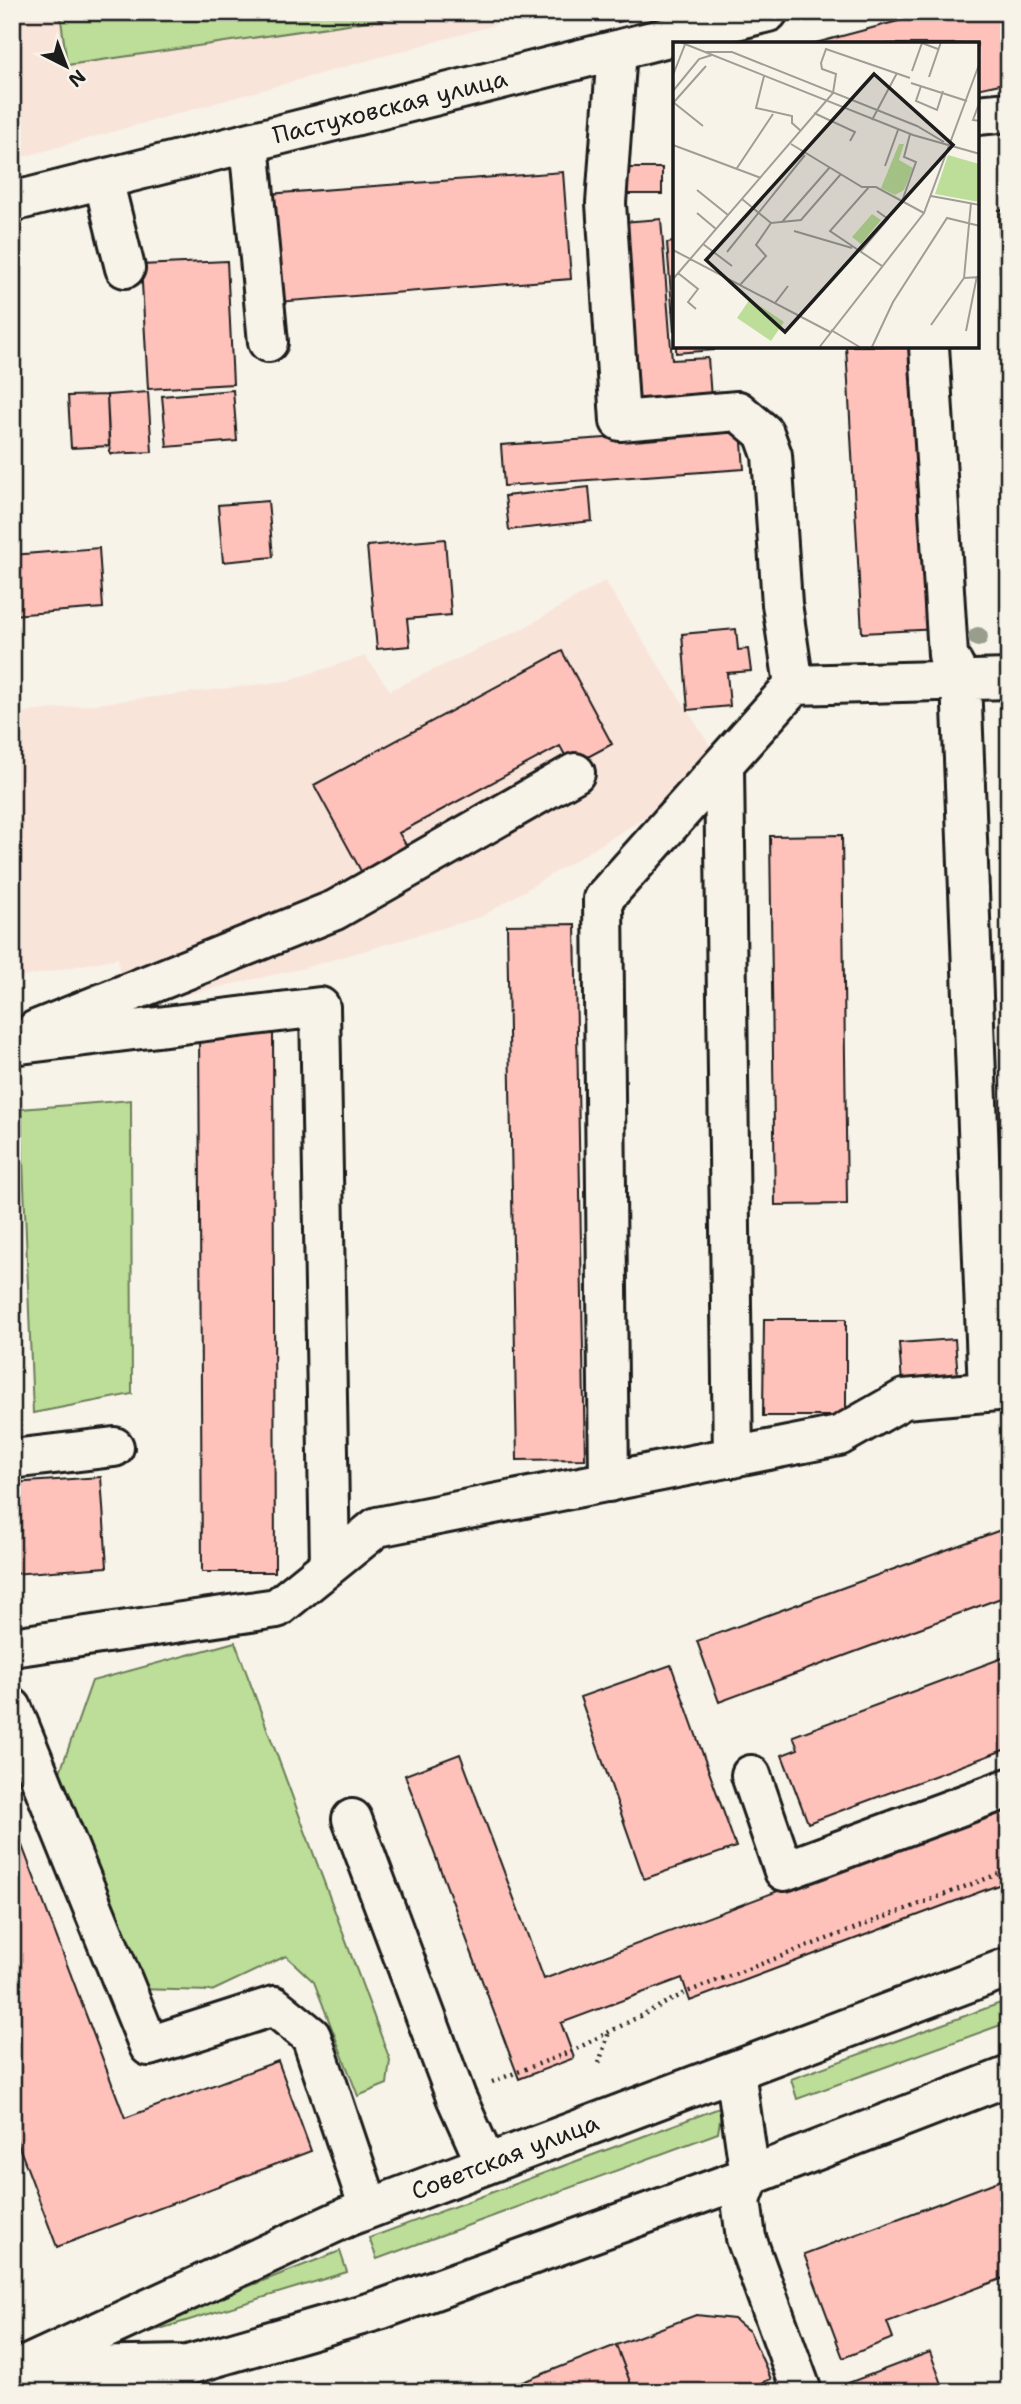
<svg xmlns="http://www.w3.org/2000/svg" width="1021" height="2404" viewBox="0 0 1021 2404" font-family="'Shantell Sans',sans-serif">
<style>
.built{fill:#f9e4da}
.green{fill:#bcde98;stroke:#6c7d5a;stroke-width:2}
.building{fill:#fec2bb;stroke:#1c1c1c;stroke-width:2}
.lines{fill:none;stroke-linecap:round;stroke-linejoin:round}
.minor-casing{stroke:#1c1c1c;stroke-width:44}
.major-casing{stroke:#1c1c1c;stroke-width:44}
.path{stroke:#1c1c1c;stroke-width:4.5;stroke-dasharray:2 5;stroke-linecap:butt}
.minor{stroke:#f7f3e8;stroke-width:38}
.major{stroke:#f7f3e8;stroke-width:38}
.tree{fill:#999d8c}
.labels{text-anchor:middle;stroke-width:6;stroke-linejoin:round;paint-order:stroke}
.street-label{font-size:24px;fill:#1c1c1c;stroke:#f7f3e8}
.inset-road{fill:none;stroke:#9f9d96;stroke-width:2}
.view{fill:#1c1c1c;fill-opacity:0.15;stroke:#1c1c1c;stroke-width:3.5}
.inset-edge{fill:none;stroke:#1c1c1c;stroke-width:3.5}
</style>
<rect width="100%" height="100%" fill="#f7f3e8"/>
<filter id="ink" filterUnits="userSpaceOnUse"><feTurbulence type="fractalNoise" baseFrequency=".0143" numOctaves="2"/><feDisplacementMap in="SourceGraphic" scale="14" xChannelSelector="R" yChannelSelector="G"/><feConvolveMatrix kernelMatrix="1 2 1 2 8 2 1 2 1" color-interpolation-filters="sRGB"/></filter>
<g filter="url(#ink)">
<path class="built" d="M12,12h481l2,13 -483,135z
M605,581l107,168 -64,67 -167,101 -177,51 -181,41 -5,-51 -106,21v-265l274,-33 79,-25 25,34 132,-61z"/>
<path class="green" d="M60,12h370l-363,53z
M131,1100l1,294 -99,19 -12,-304z
M235,1642l155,418 -3,24 -29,12 -44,-114 -28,-26 -74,35 -75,-2 -78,-214 33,-94z
M1009,2000v22l-212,77 -6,-20z
M722,2107l-4,26 -341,126 -8,-21z
M340,2251l7,21 -217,66 -2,-5z"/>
<path class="building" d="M503,12h42l-40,7z
M615,12h40l1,1 -38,9z
M932,12h77v70l-32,7v-45h-165z
M626,168h36v26h-36z
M563,172l8,107 -294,23 -9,-108z
M999,210h10v62h-9z
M661,219l11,141 36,-2 3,40 -75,6 -14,-182z
M674,242v90l-7,-89z
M227,261l6,123 -85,5 -7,-124z
M12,300l9,36 -9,2z
M676,346h38v4l-38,3z
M846,346h77l15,283 -76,4z
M233,390l4,51 -70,6 -5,-51z
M148,392l4,60 -42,2 -3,-59z
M107,395l2,51 -38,2 -3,-52z
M741,429l3,40 -240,17 -3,-41z
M589,487l3,34 -83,9 -4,-34z
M268,501l5,56 -50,5 -5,-57z
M445,539l6,76 -44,4 3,27 -33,3 -10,-103z
M99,548l4,60 -91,7v-60z
M736,629l2,21 10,-1 3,22 -24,2 3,33 -42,4 -6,-76z
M562,651l50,93 -41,22 -11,-20 -161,87 14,24 -46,25 -53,-97z
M1001,696h8v217z
M842,835l5,369 -72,1 -5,-369z
M575,924l10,535 -68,1 -10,-535z
M199,1027h74l2,545h-73z
M764,1319h82v97h-83z
M955,1339l3,39 -56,5 -3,-40z
M101,1477l6,90 -95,7v-91z
M1009,1527v68l-290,107 -22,-61z
M1005,1657l4,8v83l-201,75 -26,-68 16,-6 -5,-13z
M671,1665l65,182 -92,32 -64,-182z
M460,1754l84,225 465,-175v77l-319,120 -8,-23 -121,45 13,35 -55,21 -114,-304z
M12,1819l113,299 153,-57 33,90 -254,96 -45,-119z
M1009,2177v99l-122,46 6,16 -50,20 -39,-104z
M696,2315l38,4 16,13 21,47 -32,13h-105l-18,-47z
M616,2345l18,47h-137z
M930,2352l15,40h-94l-3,-9z"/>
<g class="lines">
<g class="minor-casing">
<path id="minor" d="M617,50l-11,153 14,218 118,-10 26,22 8,22 10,149 12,81
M977,115l32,-3
M249,143l19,199
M103,179l22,89
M12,202l756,-190
M929,346l19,309 13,25 27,712
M724,767l9,691
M36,1030l299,-120 240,-137
M12,1045l308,-38 10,557
M12,1459l102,-12
M609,1482l-6,-583 191,-214 215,-6
M12,1647l265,-39 100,-81 462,-91 65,-37 105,-9
M12,1708l137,338 125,-40 37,30 58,172
M751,1775l33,96 225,-83
M352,1819l104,278 30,67
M735,2071l15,105 -9,24 5,38 56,154
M19,2368l169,-3 194,-56 368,-133 259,-100"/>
</g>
<g class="major-casing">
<path id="major" d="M12,2372l335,-155 662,-250"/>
</g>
<path class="path" d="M599,2063l10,-31
M492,2082l80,-31 115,-59 322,-122"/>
<use href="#minor" class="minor"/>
<use href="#major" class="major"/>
</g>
<circle class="tree" cx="978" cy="637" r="10"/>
</g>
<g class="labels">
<g class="street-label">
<text transform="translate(390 107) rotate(-14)" y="8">Пастуховская улица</text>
<text transform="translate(505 2157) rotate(-21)" y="8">Советская улица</text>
</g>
</g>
<g transform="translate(673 42)">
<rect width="306" height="306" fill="#f7f3e8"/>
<path d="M226,102h5l-5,16 14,8 -9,22 -9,5 -14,-7zM275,113l31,9v38l-44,-8zM199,172l9,6 -20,24 -9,-7zM77,257l34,23 -13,19 -34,-23z" fill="#bcde98"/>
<path class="inset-road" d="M7,0l233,93 67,19M32,10h27l185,74 27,16M239,29l10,-28 16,6M0,33l13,-33M91,34l-8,32 36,8v7l9,8M256,35l12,-35M238,41l56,18M248,44l-5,15 21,9 6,-19M0,49l26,-32 13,-4M307,59l-7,19 7,1M0,60l30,24M1,60l32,-36M141,71l41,19 -5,9M199,78l25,-47M118,102l71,43h14l48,26M0,103l88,33M212,124l13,-36M64,126l36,-54M196,145l-39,44 52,35M24,148l31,25M258,154l49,9M69,157l29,24 30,-3 40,-46M228,162l15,-42 -12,-5 6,-23M24,171l19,16M109,180l48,-55M121,189l58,17M30,202l29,22M0,208l157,82M54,210l78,-97M187,210l28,-33 -11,-8M5,231l20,16 -10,13 8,7M291,236l7,-75M0,237l160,-186 3,-19 -14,-5 -1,-6 5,-14 84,29M67,243l26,-29 -10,-11 15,-22M102,261l13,-17M258,283l33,-47 16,-1M158,288l32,19M293,289l11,-55M145,307l106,-136 56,-151M198,307l22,-47 54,-84 33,8"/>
<path class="view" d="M201,32l79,71 -168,187 -79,-72z"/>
<rect width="306" height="306" class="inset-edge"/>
</g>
<rect width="1021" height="2404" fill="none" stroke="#f7f3e8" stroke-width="42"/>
<rect x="21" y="21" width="979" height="2362" fill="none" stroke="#1c1c1c" stroke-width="2.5" filter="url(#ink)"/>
<g transform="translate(66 66) rotate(138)" stroke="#f7f3e8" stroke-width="5" paint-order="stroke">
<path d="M0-5L12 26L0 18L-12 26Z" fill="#1c1c1c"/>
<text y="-10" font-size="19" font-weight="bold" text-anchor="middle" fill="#1c1c1c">N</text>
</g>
</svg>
